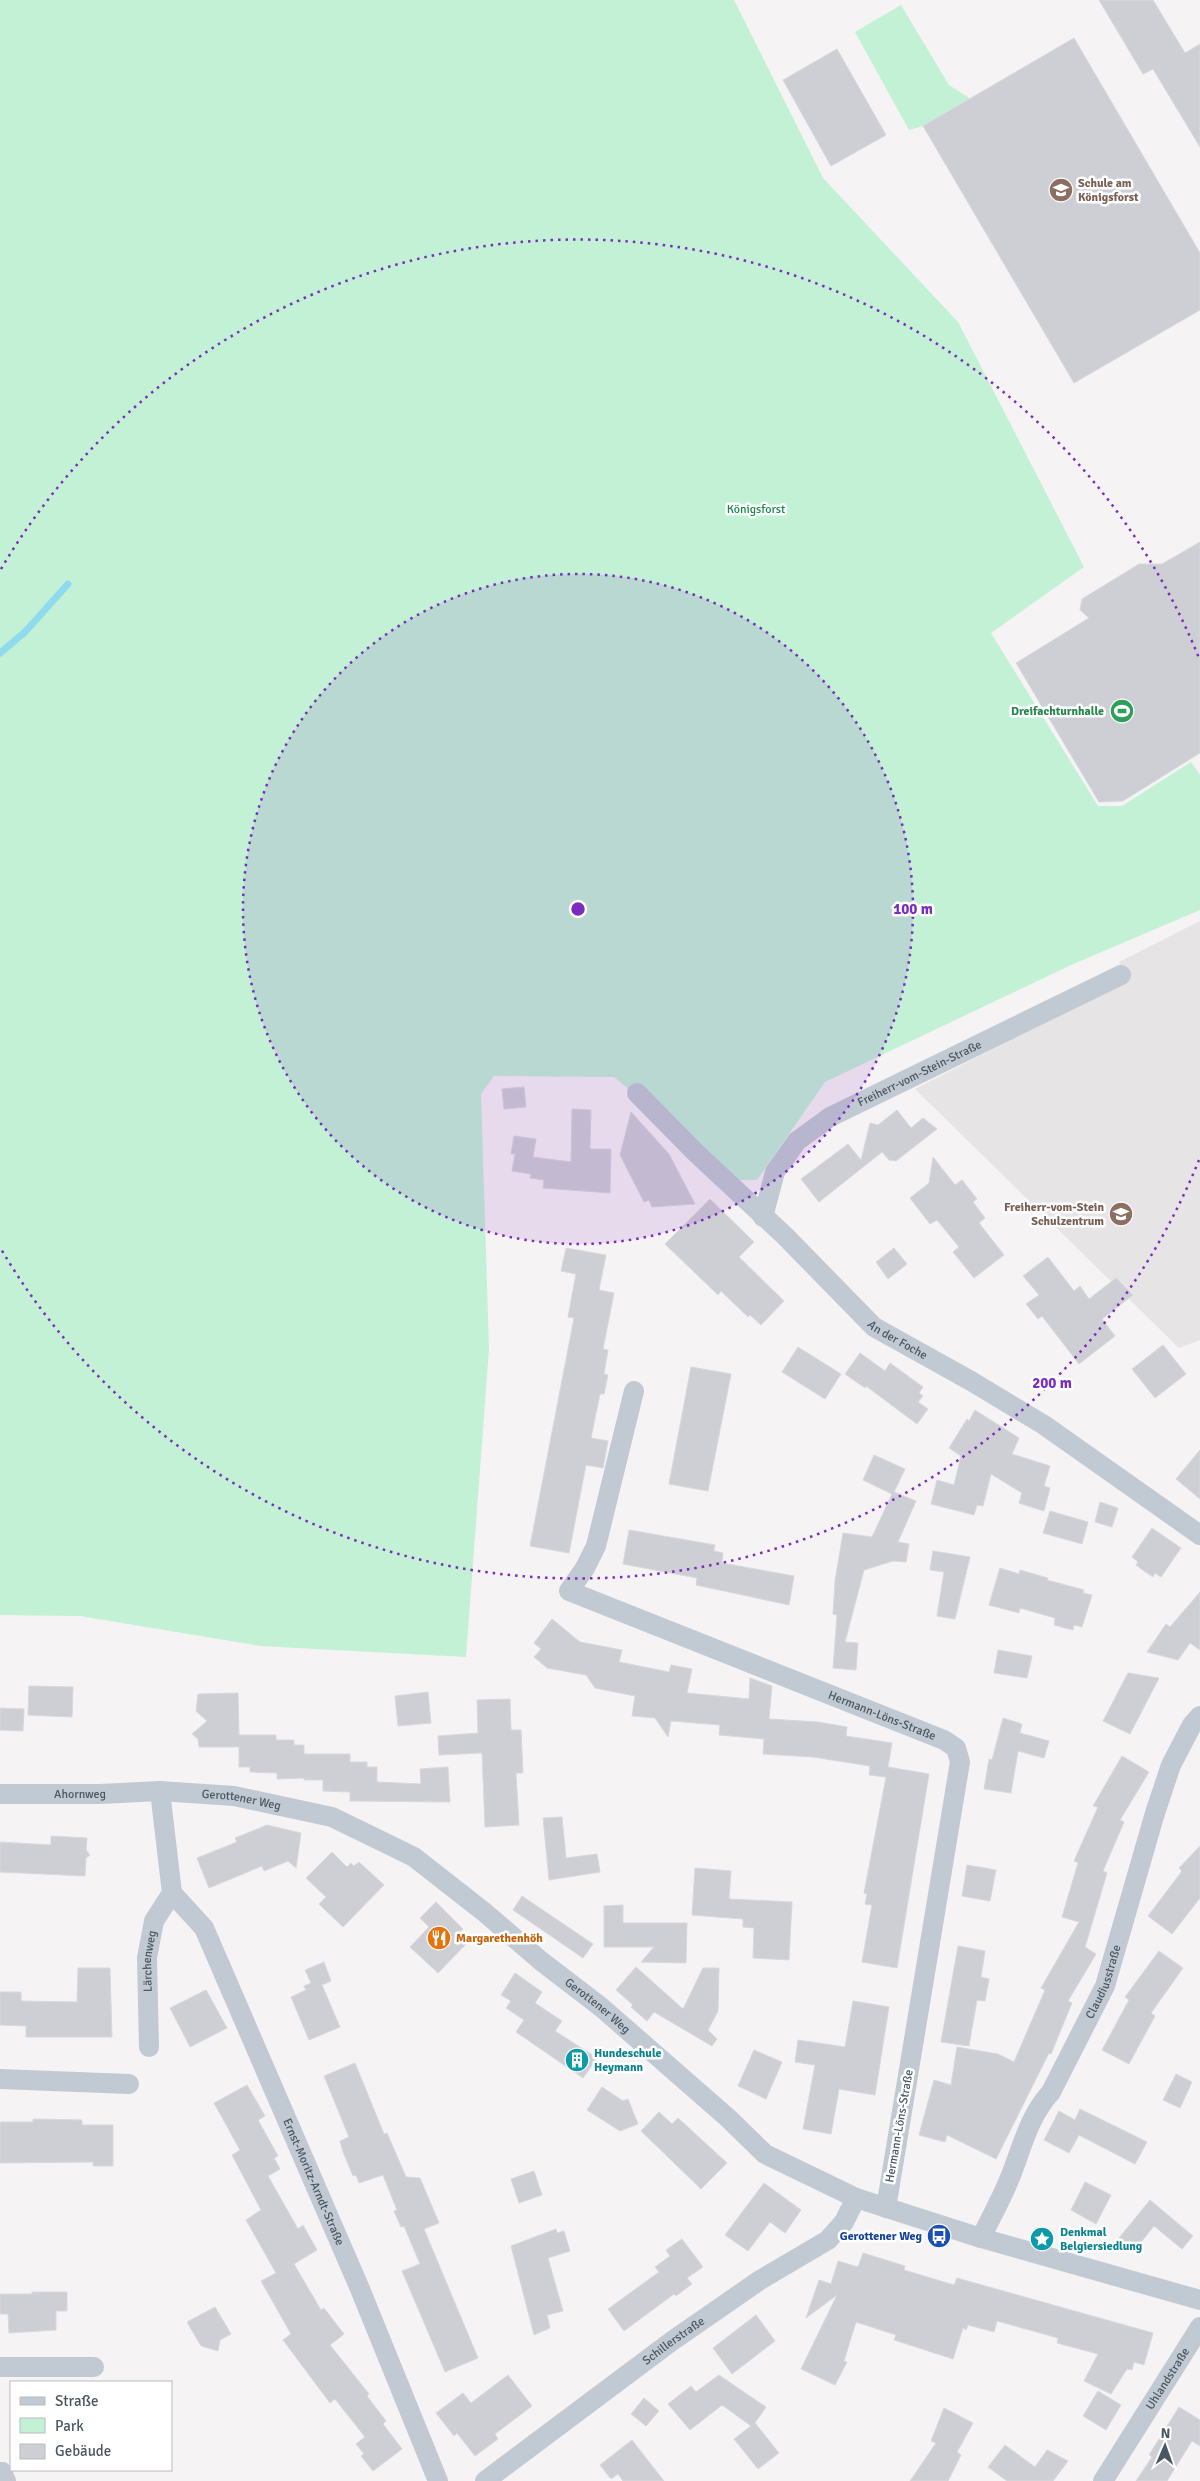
<svg xmlns="http://www.w3.org/2000/svg" width="1200" height="2481" viewBox="0 0 1200 2481" font-family="Signika,sans-serif">
<style>
.education{fill:#e6e4e5}
.green{fill:#c3f1d5}
.lines{fill:none;stroke-linecap:round;stroke-linejoin:round}
.stream{stroke:#90daee;stroke-width:7}
.building{fill:#cdcfd5;stroke:#d7d9de}
.street{stroke:#c1cad2;stroke-width:20}
.ring{fill:none;stroke:#7b2cbf;stroke-width:2.5;stroke-dasharray:2.5 5}
.labels{text-anchor:middle;stroke-width:5;stroke-linejoin:round;paint-order:stroke}
.education-label{font-size:12px;font-weight:bold;fill:#785e54;stroke:#fff;text-anchor:start}
.park-label{font-size:12px;fill:#17864f;stroke:#fff}
.leisure-label{font-size:12px;font-weight:bold;fill:#27864d;stroke:#fff;text-anchor:end}
.street-label{font-size:12px;fill:#4a5661;stroke:#fff}
.food-label{font-size:12px;font-weight:bold;fill:#c56008;stroke:#fff;text-anchor:start}
.culture-label{font-size:12px;font-weight:bold;fill:#0d838f;stroke:#fff;text-anchor:start}
.transit-label{font-size:12px;font-weight:bold;fill:#164399;stroke:#fff;text-anchor:end}
.centre{fill:#7b2cbf;stroke:#fff;stroke-width:2.5}
.ring-label{font-size:15px;text-anchor:middle;font-weight:bold;fill:#7b2cbf;stroke:#fff;stroke-width:5;stroke-linejoin:round;paint-order:stroke}
</style>
<rect width="100%" height="100%" fill="#f5f3f3"/>
<path class="education" d="M1200,921v419l-21,8 -264,-259 211,-108 -7,-19z"/>
<path class="green" d="M0,0h734l89,178 135,144 126,245 -93,66 107,173h24l69,-44 9,13v135l-129,55 -246,117 -68,98h-19l-124,-103 -120,-1 -13,18 8,255 -23,308 -206,-11 -180,-30 -80,-1z
M901,5l48,80 22,14 -48,27 -14,4 -54,-98z"/>
<g class="lines">
<path class="stream" d="M0,653l25,-21 43,-48"/>
</g>
<path class="building" d="M1099,0h54l32,53 15,-9v103l-47,-78 -10,5z
M1074,38l126,215v57l-126,73 -151,-257z
M837,49l49,86 -55,31 -48,-86z
M1200,542v211l-77,48 -24,1 -83,-139 73,-45 -9,-8 2,-11 57,-35h23z
M524,1087l2,20 -22,2 -2,-20z
M572,1109l19,1 -1,39h21l-1,44 -67,-5 1,-8 -14,-2 1,-4 -19,-3 3,-17h-4l3,-18 22,3 -3,18 38,5z
M897,1110l14,18 12,-10 14,11 -41,32 -7,-1 -7,-8 -63,50 -18,-23 47,-35 13,16 9,-37 8,2z
M631,1112l38,42 26,50 -43,3 -3,-7 -5,2 -24,-47z
M933,1157l22,28 7,-5 15,19 -4,3 12,16 -6,5 25,32 -30,23 -21,-26 6,-5 -22,-27 -7,4 -20,-26 19,-15z
M710,1199l44,43 -15,15 45,44 -23,24 -11,-10 -2,2 -27,-26 -3,4 -53,-51z
M566,1248l40,7 -7,35 15,3 -11,56 5,1 -4,24 4,1 -4,19h-4l-9,44 17,3 -5,27 -17,-3 -17,88 -39,-7 44,-228 -6,-1 8,-43 -15,-3z
M894,1248l13,16 -19,15 -12,-17z
M1048,1257l26,34 6,-5 9,13 27,-21 17,17 -31,24 13,17 -36,28 -37,-48 -4,3 -12,-15 13,-9 -16,-19z
M1163,1345l23,29 -31,24 -23,-29z
M798,1347l43,27 -16,25 -43,-27z
M860,1353l25,18 5,-8 33,24 -4,6 4,3 -5,6 10,7 -11,15 -51,-38 -1,2 -20,-14z
M691,1367l40,7 -23,117 -39,-7z
M975,1410l44,28 -7,16 38,12 -6,20 6,2 -6,23 -25,-8 3,-10 -31,-19 -8,32 -6,-1 -3,10 -43,-11 6,-24 17,5 7,-29 -12,-8 18,-29 2,2z
M1200,1450v49l-24,-20z
M874,1455l31,14 -11,23 22,9 -18,41 11,2 -3,18 -13,-1 -29,9 -19,72 13,1 -2,27 -23,-2 4,-53 -4,-1 2,-33 8,-48 29,4 20,-43 -29,-14z
M1100,1502l18,6 -6,19 -17,-5z
M1050,1511l38,11 -6,22 -39,-11z
M1152,1528l29,20 -20,29 -6,-4 -2,4 -9,-6 -8,-6 2,-3 -6,-5z
M629,1530l86,15 -1,6 9,2 -1,10 72,13 -5,29 -93,-20 1,-7 -74,-14z
M933,1551l37,6 -15,62 -18,-3 7,-44 -14,-2z
M1000,1568l19,6 1,-4 28,8 -1,2 37,10 -1,3 9,2 -10,32 -8,-2 -1,5 -19,-5 1,-7 -35,-10 -1,5 -30,-8z
M1200,1592v58l-10,-7 -12,17 -31,-8 19,-28 4,3z
M552,1619l28,23 42,8 -3,12 50,10 2,-7 21,4 -5,24 62,6 1,-21 22,8 -3,33 49,3 29,5 -1,9 46,7 -4,24 41,7 -32,194 -35,-6 10,-57 -7,-1 2,-10 -3,-1 22,-116 -17,-2 1,-9 -57,-9 -50,-3 1,-15 -45,-4 1,-10 -49,-4 -3,16 -13,-19 -23,-2 3,-20 -40,-8 -9,-13 -39,-7 -13,-11 7,-8 -7,-6z
M998,1650l34,6 -5,22 -33,-5z
M1128,1673l31,5 -29,56 -27,-13z
M29,1686l44,1 -1,30 -44,-2z
M428,1692l3,31 -33,3 -3,-30z
M238,1693l1,42h37v5h18v5h10v9h46v8h17v5h10v15l44,2 -1,-15 28,-2 2,35 -100,-1v-9l-27,-1v-11h-19v-2l-27,1v-6l-27,-1v-5h-11v-20h-40l-1,-8 -6,-5 15,-13 -11,-10 2,-17z
M510,1699l1,31h10l2,43h-7l3,52 -34,2 -3,-74 -43,2 -1,-19 40,-3 -1,-33z
M0,1708l24,1 -1,22 -23,-1z
M1003,1718l19,6 -2,9 29,8 -5,17 -26,-7 -7,42 -27,-4 5,-30 3,1z
M1122,1756l27,16 -29,48 4,2 -21,49 4,2 -22,74 11,7 -28,47 4,2 -21,51 -2,-1 -53,106 -49,-24 -2,7 -26,-7 15,-55 17,5 6,-38 41,7 16,8 31,-72 -4,-2 38,-66 -17,-5 16,-54 -4,-2 24,-54 -5,-1z
M562,1817l4,41 31,-4 3,18 -51,8 -6,-62z
M267,1825l34,8 -5,35 -8,-7 -24,10 -2,-5 -53,22 -12,-30 40,-16 -2,-4z
M51,1836l36,2 -1,12 4,5 -4,3 -1,18 -85,-4v-30l51,3z
M1200,1846v52l-28,36 -24,-18 34,-45 -3,-3z
M332,1852l15,15 4,-4 3,3 5,-4 25,23 -41,42 -24,-23 7,-7 -20,-19z
M967,1865l29,5 -6,31 -28,-5z
M695,1868l36,3 -2,28 63,3 -3,58 -36,-2 1,-30 -11,-1v-8l-51,-4z
M522,1896l71,48 -10,14 -70,-48z
M436,1902l27,27 -3,3 10,8 -32,33 -28,-26 19,-20 -9,-9z
M623,1905v18h64l-1,40 -45,-1 13,-15h-50v-41z
M958,1946l27,5 -4,26 8,2 -4,22 -8,-1 -8,46 -28,-4z
M1159,1951l24,17 -32,45 4,3 -26,48 -27,-14 27,-50 -4,-3z
M324,1962l7,19 -9,4 18,42 -31,13 -18,-43 15,-7 -2,-4 7,-3 -6,-13z
M636,1967l47,42 20,-41h16l-1,43 -10,19 9,9 -5,7 -58,-34 -7,9 -16,-14 2,-2 -17,-15z
M78,1968h32l2,69h-86v-11l-26,-1v-33h21v9l56,1z
M515,1973l27,19 -7,11 27,18 -7,10 42,27 -14,20 -67,-46 8,-12 -18,-12 5,-7 -10,-6z
M206,1990l21,38 -37,19 -20,-39z
M853,2001l36,6 -14,88 -36,-6 -8,45 -28,-5 12,-64 -20,-3 3,-22 47,7z
M754,2050l28,12 -16,37 -28,-13z
M355,2063l29,71 3,-1 19,44 14,1 19,45 -15,6 54,129 -33,14 -43,-101 18,-7 -16,-38 -3,1 -7,-16 3,-1 -14,-35 -24,8 -3,-8 -3,1 -10,-24 -3,-11 9,-4 -25,-61z
M1176,2074l16,8 -12,26 -17,-8z
M247,2085l18,31 -7,4 20,36 -4,2 6,11 -12,7 30,53 5,-4 14,25 -23,14 27,46 3,-2 20,26 -14,11 39,49 -2,2 19,25 -3,3 19,25 -29,22 -12,-15 3,-2 -8,-10 9,-7 -30,-38 -5,4 -47,-63 8,-6 -30,-53 15,-8 -30,-53 15,-10 -29,-55 8,-5 -26,-47z
M602,2087l21,14 5,-2 10,25 -18,7 -33,-21z
M1080,2109l67,33 -12,22 -56,-29 -10,18 -25,-13 15,-29 16,9z
M659,2112l13,12 6,-6 49,45 -26,26 -60,-58z
M33,2119l49,1v5h31v41h-20v-4l-93,1v-41h33z
M534,2171l8,24 -23,8 -8,-24z
M1085,2182l26,13 -15,29 -25,-14z
M764,2183l37,27 -16,23 -15,-11 -22,29 -23,-16z
M1150,2200l43,36 -11,13 -28,-23 -20,25 -15,-13z
M556,2229l1,4 7,-2 6,20 -22,7 15,53 -16,4 3,13 -16,7 -23,-89z
M682,2239l21,28 -16,11 5,6 -16,12 -2,-2 -50,37 -16,-22 51,-37 -4,-5 15,-11 -4,-6z
M863,2253l42,13 -1,4 50,15 3,-7 196,55 -9,32 -10,-3 -2,8 -5,-1 -16,25 -27,-13 14,-27 -41,-11 1,-5 -61,-17 -3,11 -26,-7 -2,5 -3,-2 -10,31 -59,-19 2,-5 -40,-13 -12,39 3,1 -12,23 -34,-16 36,-74 -31,23 13,-38 12,4 7,-23 20,6z
M32,2292h35v19h-11v19l-47,3 -1,-19h-8v-20h32z
M215,2307l16,27 -11,6 -2,11 -17,-5 -14,-24z
M756,2315l19,26 -43,33 -19,-26z
M508,2375l24,31 -37,28 3,5 -23,17 -18,-23 -3,3 -18,-23 27,-20 8,10z
M719,2375l47,32 -11,16 24,30 -21,16 -24,-30 17,-13 -29,-21 -32,25 -22,-26 23,-18 5,6z
M1098,2391l23,14 -15,25 -23,-14z
M644,2398l15,13 -13,15 -15,-12z
M1179,2407l21,13v26l-8,-5 -25,40h-31l16,-24 -3,-2z
M944,2408l29,15 -16,29 4,3 -13,26h-38l26,-38 -5,-2z
M632,2440l32,41h-41l-5,-7 -7,5 -11,-14z
M1005,2445l30,22 12,-17 21,11 -15,20h-46l-19,-14z"/>
<g class="lines">
<g class="street">
<path id="s1" d="M637,1093l58,59 90,84 89,91 97,54 73,44 156,110"/>
<path id="s2" d="M763,1217l12,-45 22,-31 33,-24 291,-142"/>
<path id="s3" d="M634,1391l-38,155 -11,22 -16,23 375,149 12,8 4,14 -74,446"/>
<path id="s4" d="M0,1794h100l60,-3 74,5 98,21 82,40 69,54 58,50 60,46 127,111 37,36 91,44 125,40 219,62"/>
<path id="s5" d="M172,1893l32,35 156,361 78,192"/>
<path id="s6" d="M149,2047l-2,-89 7,-37 18,-28 -12,-102"/>
<path d="M0,2079l129,5"/>
<path id="s7" d="M981,2238c11,-23 25,-47 33,-71 10,-27 17,-53 37,-75l54,-106 50,-173 16,-48 21,-40 8,-9"/>
<path d="M0,2367h94"/>
<path d="M0,2472h2l4,9"/>
<path id="s8" d="M485,2481l187,-140 88,-61 68,-40 16,-18 12,-24"/>
<path id="s9" d="M1103,2481l97,-154"/>
</g>
</g>
<circle cx="578" cy="909" r="335" fill="#7b2cbf" fill-opacity=".12"/>
<g class="ring">
<circle cx="578" cy="909" r="335"/>
<path d="M1199 1160A670 670 0 0 1 1 1249M1 569A670 670 0 0 1 1199 658"/>
</g>
<defs>
<g id="school-disc" transform="scale(1.25)"><circle r="9.5" fill="#8d6e63" stroke="#fff"/><path d="M0-5L7-2L0 1L-7-2ZM-4 1L0 2.5L4 1V4Q0 6-4 4Z" fill="#fff"/></g>
<g id="stadium-disc" transform="scale(1.25)"><circle r="9.5" fill="#2e9e5b" stroke="#fff"/><path d="M0-5a6.5 5 0 1 0 0 10a6.5 5 0 1 0 0-10ZM-3.5-1.8h7v3.6h-7Z" fill="#fff"/></g>
<g id="restaurant-disc" transform="scale(1.25)"><circle r="9.5" fill="#e8710a" stroke="#fff"/><path d="M-5-6h1v4h1v-4h1v4h1v-4h1v5L-1.5 .5V6h-2V.5L-5-1ZM5-6V6H3V1.5H1.5Q1.5-4 5-6Z" fill="#fff"/></g>
<g id="building-disc" transform="scale(1.25)"><circle r="9.5" fill="#0f9aa8" stroke="#fff"/><path d="M-4-6H4V6H1V3H-1V6H-4ZM-2.5-4.3h1.7v1.8h-1.7ZM.8-4.3h1.7v1.8H.8ZM-2.5-1h1.7V.8h-1.7ZM.8-1h1.7V.8H.8Z" fill="#fff"/></g>
<g id="bus-disc" transform="scale(1.25)"><circle r="9.5" fill="#1a4fb4" stroke="#fff"/><path d="M-5-6H5V4H4V6H2V4H-2V6H-4V4H-5ZM-3.5-4V0h7V-4ZM-3.5 1.2v1.5H-2V1.2ZM2 1.2v1.5H3.5V1.2Z" fill="#fff"/></g>
<g id="sight-disc" transform="scale(1.25)"><circle r="9.5" fill="#0f9aa8" stroke="#fff"/><path d="M0-6L1.8-2.2L6-1.7L2.9 1.2L3.7 5.4L0 3.3L-3.7 5.4L-2.9 1.2L-6-1.7L-1.8-2.2Z" fill="#fff"/></g>
</defs>
<g fill-rule="evenodd">
<use href="#school-disc" x="1061" y="190"/>
<use href="#stadium-disc" x="1122" y="711"/>
<use href="#school-disc" x="1121" y="1214"/>
<use href="#restaurant-disc" x="439" y="1938"/>
<use href="#building-disc" x="577" y="2060"/>
<use href="#bus-disc" x="939" y="2236"/>
<use href="#sight-disc" x="1042" y="2239"/>
</g>
<g class="labels">
<g class="education-label">
<text x="1078" y="187">Schule am<tspan x="1078" dy="14">Königsforst</tspan></text>
<text x="1104" y="1211" text-anchor="end">Freiherr-vom-Stein<tspan x="1104" dy="14">Schulzentrum</tspan></text>
</g>
<g class="park-label">
<text x="756" y="513">Königsforst</text>
</g>
<g class="leisure-label">
<text x="1104" y="715">Dreifachturnhalle</text>
</g>
<g class="street-label">
<text dy="4" stroke="none"><textPath href="#s2" startOffset="225">Freiherr-vom-Stein-Straße</textPath></text>
<text dy="4" stroke="none"><textPath href="#s1" startOffset="360">An der Foche</textPath></text>
<text dy="4" stroke="none"><textPath href="#s3" startOffset="549">Hermann-Löns-Straße</textPath></text>
<text dy="4" stroke="none"><textPath href="#s4" startOffset="80">Ahornweg</textPath></text>
<text dy="4" stroke="none"><textPath href="#s4" startOffset="242">Gerottener Weg</textPath></text>
<text dy="4" stroke="none"><textPath href="#s6" startOffset="86">Lärchenweg</textPath></text>
<text dy="4" stroke="none"><textPath href="#s7" startOffset="285">Claudiusstraße</textPath></text>
<text dy="4" stroke="none"><textPath href="#s4" startOffset="662">Gerottener Weg</textPath></text>
<text transform="translate(899 2126) rotate(-80)" y="4">Hermann-Löns-Straße</text>
<text dy="4" stroke="none"><textPath href="#s5" startOffset="324">Ernst-Moritz-Arndt-Straße</textPath></text>
<text dy="4" stroke="none"><textPath href="#s8" startOffset="235">Schillerstraße</textPath></text>
<text dy="4" stroke="none"><textPath href="#s9" startOffset="121">Uhlandstraße</textPath></text>
</g>
<g class="food-label">
<text x="456" y="1942">Margarethenhöh</text>
</g>
<g class="culture-label">
<text x="594" y="2057">Hundeschule<tspan x="594" dy="14">Heymann</tspan></text>
<text x="1060" y="2236">Denkmal<tspan x="1060" dy="14">Belgiersiedlung</tspan></text>
</g>
<g class="transit-label">
<text x="922" y="2240">Gerottener Weg</text>
</g>
</g>
<circle cx="578" cy="909" r="8" class="centre"/>
<g class="ring-label">
<text x="913" y="914">100 m</text>
<text x="1052" y="1388">200 m</text>
</g>
<rect x="10" y="2381" width="162" height="90" fill="#ffffff" stroke="#b7bbc0"/>
<rect x="20" y="2397" width="25" height="8" fill="#c1cad2" stroke="#b7bbc0"/>
<text x="55" y="2406" font-size="15" fill="#4a5661">Straße</text>
<rect x="20" y="2418" width="25" height="15" fill="#c3f1d5" stroke="#b7bbc0"/>
<text x="55" y="2431" font-size="15" fill="#4a5661">Park</text>
<rect x="20" y="2444" width="25" height="15" fill="#cdcfd5" stroke="#b7bbc0"/>
<text x="55" y="2456" font-size="15" fill="#4a5661">Gebäude</text>
<g transform="translate(1165 2446) rotate(2)" stroke="#ffffff" stroke-width="4" paint-order="stroke">
<path d="M0-4L9 19L0 12L-9 19Z" fill="#4a5661"/>
<text y="-8" font-size="14" font-weight="bold" text-anchor="middle" fill="#4a5661">N</text>
</g>
</svg>
